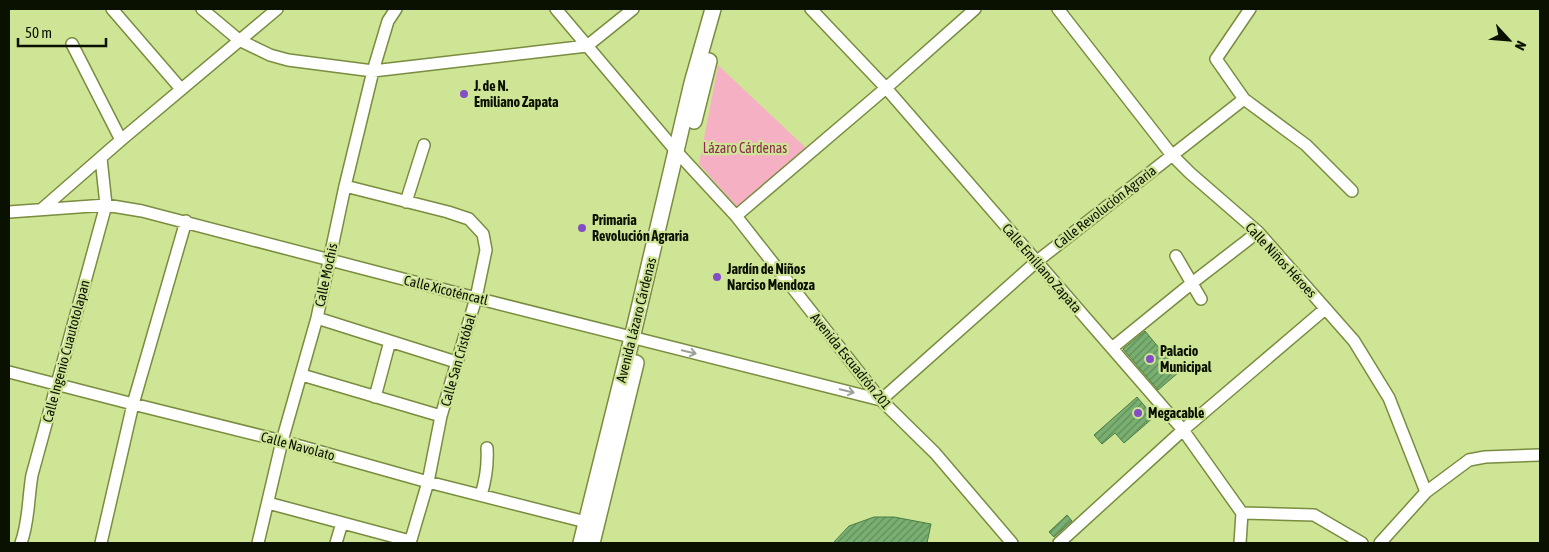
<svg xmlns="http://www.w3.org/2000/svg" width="1549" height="552" viewBox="0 0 1549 552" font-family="'Asap Condensed',sans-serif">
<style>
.park{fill:#f5b0c3}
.building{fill:url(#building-hatch);stroke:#4b7f44}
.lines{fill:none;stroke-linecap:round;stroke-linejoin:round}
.minor-casing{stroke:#798c3f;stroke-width:14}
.major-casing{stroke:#798c3f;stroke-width:18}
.minor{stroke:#fff;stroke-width:11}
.major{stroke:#fff;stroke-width:15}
.oneway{stroke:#9da099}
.poi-dot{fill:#834dc4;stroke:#cfe596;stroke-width:2}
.labels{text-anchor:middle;stroke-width:4.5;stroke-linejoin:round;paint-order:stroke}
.poi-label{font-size:14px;font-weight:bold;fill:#0b1100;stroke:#cfe596;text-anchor:start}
.park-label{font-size:14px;fill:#8d2b50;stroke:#cfe596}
.street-label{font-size:14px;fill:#0b1100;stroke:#cfe596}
</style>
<defs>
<pattern id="building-hatch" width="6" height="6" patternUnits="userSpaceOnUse" patternTransform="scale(1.25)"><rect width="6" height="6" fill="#79af71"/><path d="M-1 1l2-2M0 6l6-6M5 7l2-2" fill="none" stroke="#618d5a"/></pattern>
</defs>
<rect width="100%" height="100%" fill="#cfe596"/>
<path class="park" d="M718,65l89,84 -70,58 -38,-43z"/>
<path class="building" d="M1145,331l34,41 -21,18 -35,-41z
M1137,397l17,20 -30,26 -9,-10 -13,11 -8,-9z
M1067,515l5,6 -18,16 -5,-5z
M874,517h20l37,7 -4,19h-94l16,-17z"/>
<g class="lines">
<g class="minor-casing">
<path id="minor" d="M112,9l69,80
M202,9l37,31 31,15 18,5 85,11 214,-25 46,-37
M556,9l120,142 60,65 145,184 54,53 77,90
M811,9l75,79 297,342 59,83 -2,30
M1058,9l113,145 19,19 68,59 96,109 35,57 37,94
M1250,9l-34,50 28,40 62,46 46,46
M72,44l49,96
M345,186l103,26 21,7 14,15 3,16 -10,48 -35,118 -13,66 -18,61
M406,202l18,-57
M42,209l79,-69 156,-131
M9,212l97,-7 36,6 334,87 405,102 155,-138 208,-163
M736,216l150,-128 89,-79
M1176,256l25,43
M317,318l139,44
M1112,348l80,-65 66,-51
M9,372l124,32 149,37 146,41 158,40
M302,375l139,41
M375,397l15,-56
M481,495c5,-16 7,-30 6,-47
M268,503l142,38
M1242,513l72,2 48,28
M21,543c8,-21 7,-45 11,-68l74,-270 -5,-47
M101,543l32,-139 53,-183
M258,543l24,-102 35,-123 28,-132 28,-115 15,-50 8,-12
M336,543l6,-20
M1059,543l124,-113 142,-121
M1380,543l46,-51 43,-32 16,-3 55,-2"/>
</g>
<g class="major-casing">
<path id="major" d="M694,121l15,-60
M581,543l51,-205 60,-255 21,-74
M592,543l44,-180"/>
</g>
<use href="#minor" class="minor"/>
<use href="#major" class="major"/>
</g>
<defs><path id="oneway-shaft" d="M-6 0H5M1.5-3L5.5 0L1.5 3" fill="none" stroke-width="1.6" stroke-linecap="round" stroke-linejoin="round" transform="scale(1.25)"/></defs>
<g class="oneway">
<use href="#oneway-shaft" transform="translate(689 352) rotate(14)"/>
<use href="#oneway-shaft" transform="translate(847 391) rotate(14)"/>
</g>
<g class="poi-dot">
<circle cx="464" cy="94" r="5"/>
<circle cx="582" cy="228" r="5"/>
<circle cx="717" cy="277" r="5"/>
<circle cx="1150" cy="359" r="5"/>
<circle cx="1138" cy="413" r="5"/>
</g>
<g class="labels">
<g class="poi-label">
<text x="474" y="91">J. de N.<tspan x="474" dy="16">Emiliano Zapata</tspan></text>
<text x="592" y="225">Primaria<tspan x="592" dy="16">Revolución Agraria</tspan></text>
<text x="727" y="274">Jardín de Niños<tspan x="727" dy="16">Narciso Mendoza</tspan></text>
<text x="1160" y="356">Palacio<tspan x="1160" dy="16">Municipal</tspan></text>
<text x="1148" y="418">Megacable</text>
</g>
<g class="park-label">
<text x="745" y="153">Lázaro Cárdenas</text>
</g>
<g class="street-label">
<text transform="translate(1105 207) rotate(-38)" y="5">Calle Revolución Agraria</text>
<text transform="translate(1281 260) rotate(47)" y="5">Calle Niños Héroes</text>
<text transform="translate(1042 268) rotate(49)" y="5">Calle Emiliano Zapata</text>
<text transform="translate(326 275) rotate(-78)" y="5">Calle Mochis</text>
<text transform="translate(446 290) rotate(14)" y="5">Calle Xicoténcatl</text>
<text transform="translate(636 320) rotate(-76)" y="5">Avenida Lázaro Cárdenas</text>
<text transform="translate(66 351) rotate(-75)" y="5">Calle Ingenio Cuautotolapan</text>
<text transform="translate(458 360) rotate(-74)" y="5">Calle San Cristóbal</text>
<text transform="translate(851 361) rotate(51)" y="5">Avenida Escuadrón 201</text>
<text transform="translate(298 446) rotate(15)" y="5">Calle Navolato</text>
</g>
</g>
<rect width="1549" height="552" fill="none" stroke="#0b1100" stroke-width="20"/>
<g transform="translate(1509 40) rotate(116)" stroke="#cfe596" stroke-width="4" paint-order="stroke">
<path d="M0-4L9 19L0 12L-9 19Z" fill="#0b1100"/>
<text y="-8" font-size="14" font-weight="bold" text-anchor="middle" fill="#0b1100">N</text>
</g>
<path d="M18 38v8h88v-8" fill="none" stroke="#0b1100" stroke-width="2.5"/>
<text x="25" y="38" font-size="15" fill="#0b1100" stroke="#cfe596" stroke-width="4" paint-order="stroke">50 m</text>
</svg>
